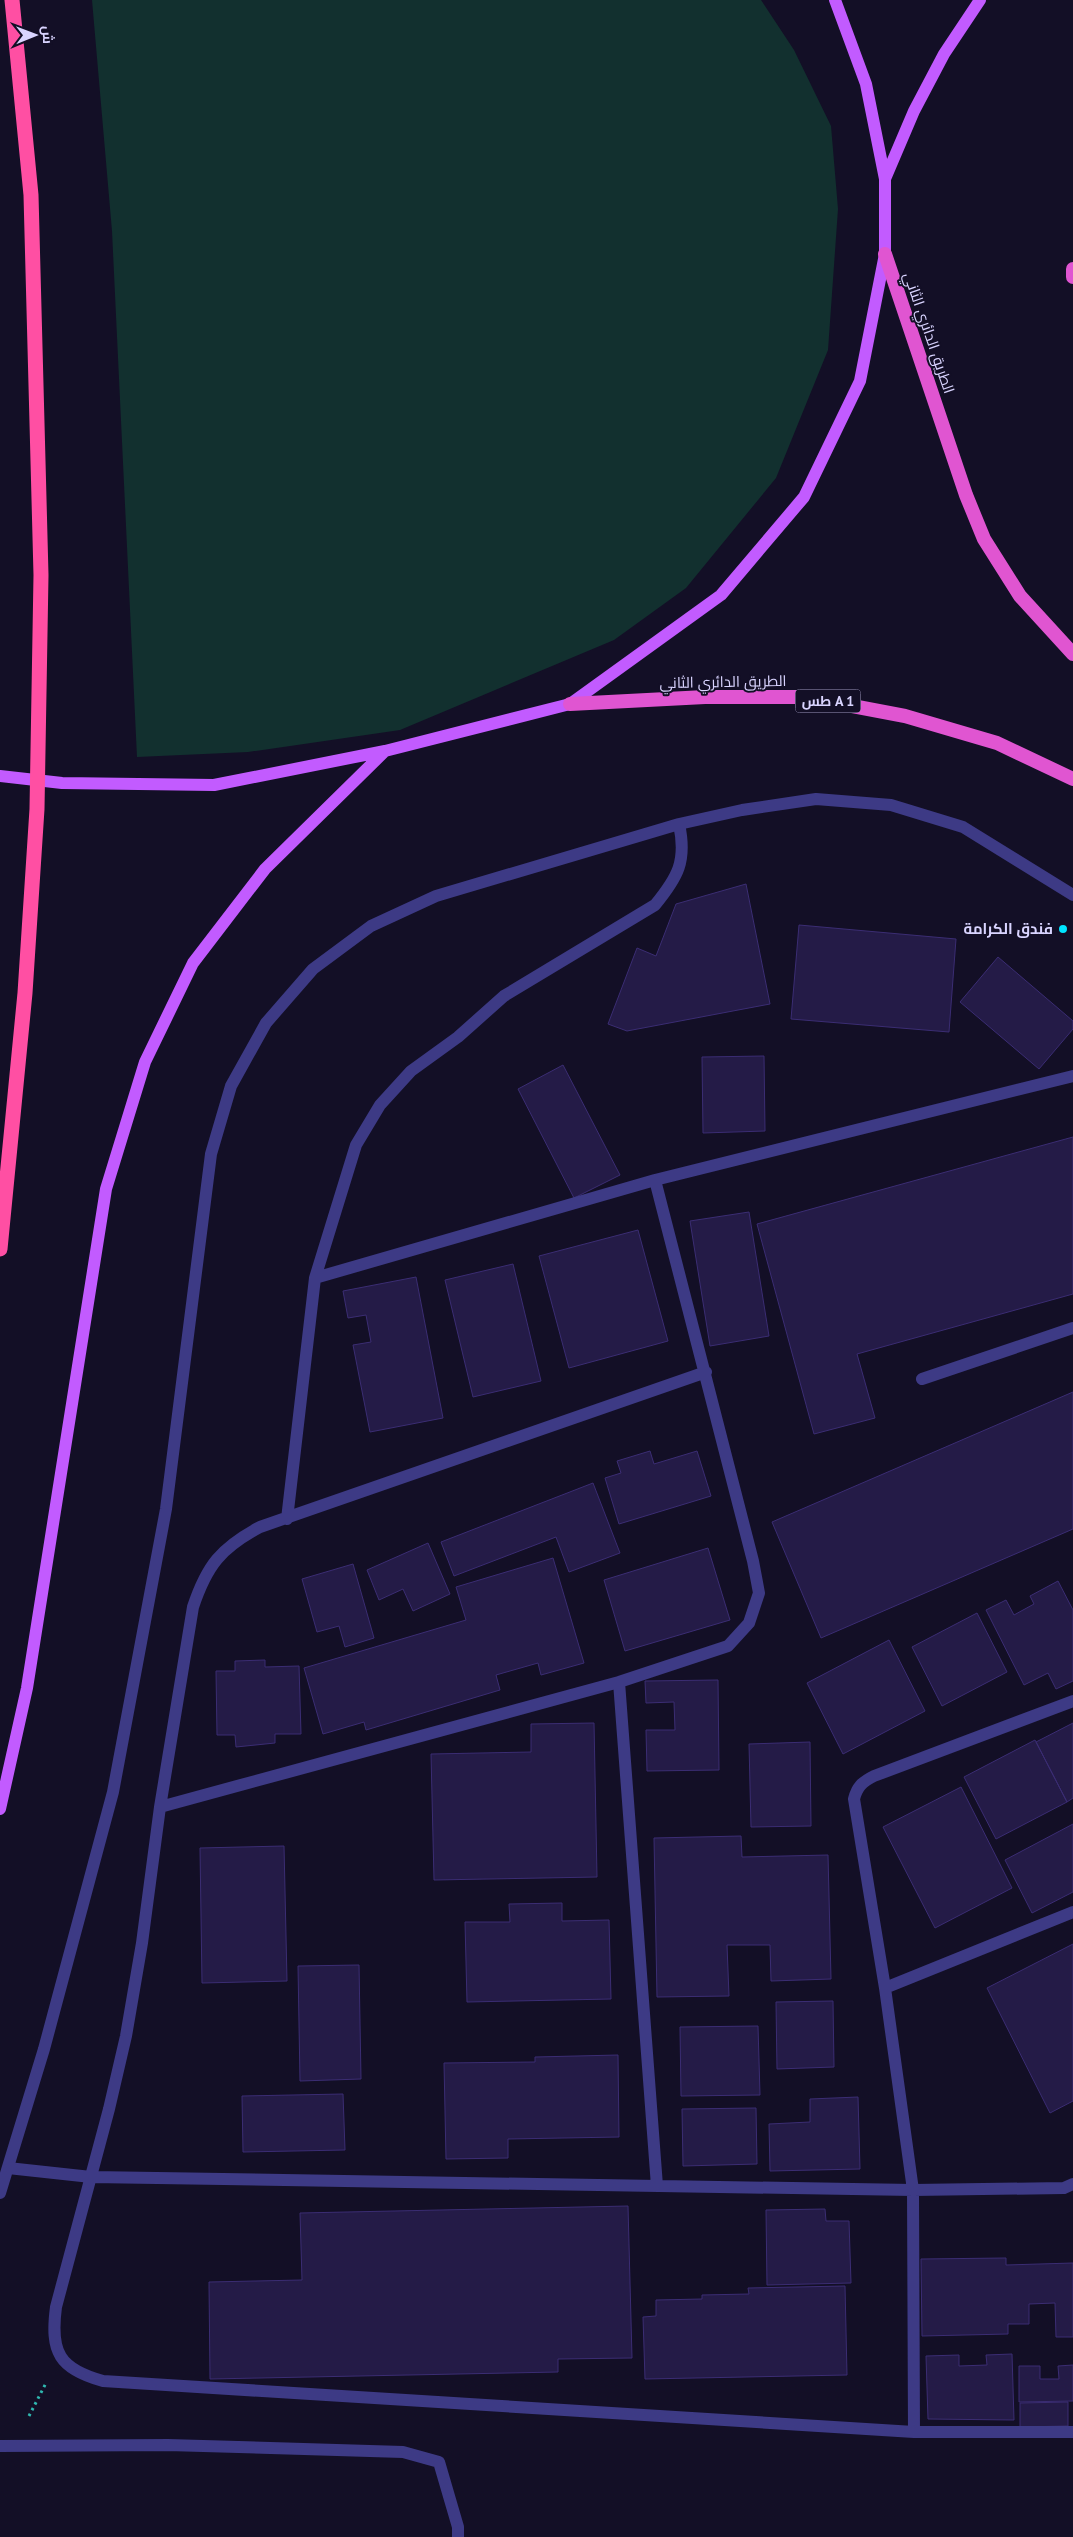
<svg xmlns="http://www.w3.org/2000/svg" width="1073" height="2537" viewBox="0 0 1073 2537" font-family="'PT Sans',Cairo,sans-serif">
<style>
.green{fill:#12302f}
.building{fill:#241b47;stroke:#3b2d73}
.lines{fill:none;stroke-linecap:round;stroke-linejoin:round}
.path{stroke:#2fb8b0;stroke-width:3;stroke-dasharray:2.5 4;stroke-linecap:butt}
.service{stroke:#3d3a85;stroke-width:12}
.minor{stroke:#3d3a85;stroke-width:12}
.primary{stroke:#c25bff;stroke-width:12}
.trunk{stroke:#e055d1;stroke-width:14}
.motorway-bridge{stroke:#ff4fa3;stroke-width:15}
.poi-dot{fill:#00e5ff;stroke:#130f26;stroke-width:2}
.labels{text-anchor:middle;stroke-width:4;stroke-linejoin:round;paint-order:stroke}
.shield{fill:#130f26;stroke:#9e99be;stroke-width:1}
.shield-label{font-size:14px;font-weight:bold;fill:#d9d4ff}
.street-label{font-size:15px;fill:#d9d4ff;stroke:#130f26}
.poi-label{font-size:15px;font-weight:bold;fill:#d9d4ff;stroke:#130f26;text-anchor:end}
</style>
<rect width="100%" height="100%" fill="#130f26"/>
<path class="green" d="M92,0h669l33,50 37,76 7,83 -10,141 -52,128 -90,110 -72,52 -214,90 -152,22 -111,5 -25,-526z"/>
<path class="building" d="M746,884l24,120 -143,27 -19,-7 29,-76 19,8 20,-52z
M799,925l157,14 -7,93 -158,-13z
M998,957l75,64v8l-34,40 -79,-67z
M764,1056l1,75 -62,2 -1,-76z
M563,1065l57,110 -46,23 -56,-109z
M1073,1137v157l-216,60 18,64 -61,16 -57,-210z
M749,1212l20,124 -59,10 -20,-125z
M638,1230l30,111 -99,27 -30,-112z
M513,1264l28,117 -68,16 -28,-117z
M416,1277l27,141 -73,14 -17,-87 18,-3 -5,-27 -18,3 -5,-27z
M1073,1392v137l-252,109 -49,-116z
M650,1451l4,13 43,-13 14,45 -92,28 -14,-46 16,-5 -4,-12z
M593,1483l27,70 -51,19 -13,-35 -102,39 -13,-34z
M428,1543l22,51 -37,17 -10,-22 -24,11 -12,-30z
M708,1548l22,72 -105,31 -21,-71z
M553,1558l31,105 -43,12 -3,-12 -42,12 4,15 -134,40 -2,-8 -41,12 -19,-66 162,-48 -10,-33z
M353,1564l21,74 -29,9 -6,-21 -22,6 -15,-53z
M1058,1581l15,29v71l-17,8 -8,-16 -24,12 -38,-75 20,-10 8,15 20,-11 -4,-8z
M977,1613l30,59 -65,34 -30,-59z
M889,1640l36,71 -82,43 -36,-71z
M265,1660v7l34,-1 2,68h-26v9l-39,4 -1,-12h-18l-1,-64h19v-10z
M718,1680l1,90 -72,1 -1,-41h29l-1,-28 -28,1 -1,-22z
M594,1723l3,154 -163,3 -3,-126 100,-2v-28z
M1073,1723v75l-6,4 -31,-60z
M1035,1740l32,62 -71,37 -32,-62z
M810,1742l1,84 -60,1 -2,-83z
M961,1787l51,101 -77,40 -52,-101z
M1073,1824v68l-41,21 -27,-53z
M741,1836l1,21 86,-2 3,124 -60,2 -1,-36h-43l2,51 -72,1 -3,-159z
M284,1846l3,135 -85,2 -2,-135z
M562,1903v18l47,-1 2,79 -144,3 -2,-80h45l-1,-18z
M1073,1944v157l-23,12 -63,-125z
M359,1965l2,114 -61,2 -2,-115z
M833,2001l1,66 -57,2 -1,-67z
M758,2026l2,69 -79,1 -1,-69z
M618,2055l1,82 -111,2v19l-62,1 -2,-96 91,-1v-5z
M343,2094l2,56 -102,2 -1,-56z
M858,2097l2,72 -90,2 -1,-47 41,-2v-23z
M756,2108l1,56 -74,2 -1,-57z
M628,2206l4,152 -74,1v13l-348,7 -1,-97 93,-2 -2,-67z
M825,2209l1,12h23l2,62 -84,2 -1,-75z
M1006,2258v7l67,-2v74h-17l-1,-34 -26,1v20h-21v10l-86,2 -1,-77z
M845,2286l2,89 -202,4 -2,-62 13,-1v-16l46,-1v-4l47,-1 -1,-6z
M1012,2354l2,66 -86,-1 -2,-63 33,-1v11l28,-1 -1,-10z
M1073,2365v36l-54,1v-36h21v13h19l-1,-13z
M1068,2402v24l-48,1v-24z"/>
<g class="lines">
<path class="path" d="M29,2416l17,-33"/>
<path class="service" d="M0,2446l168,-1 235,7 36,10 19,65v10"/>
<path class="minor" d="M315,1278l340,-98 418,-104
M706,1372l-446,155c-39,21 -53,38 -67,80l-33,200 -18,136 -16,93 -17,73 -53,198c-6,45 3,62 47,74l811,51h159
M922,1379l151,-51
M287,1519l28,-241 41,-133 24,-40 31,-34 47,-34 46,-41 151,-91c23,-28 32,-44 24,-81
M619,1682l38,504
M160,1807l459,-125 109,-36 21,-23 10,-30 -6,-32 -98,-381
M885,1988l188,-76
M8,2168l83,9 822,13 151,-2 9,-4
M0,2193l44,-144 69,-257 53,-283 45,-355 20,-68 35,-63 47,-54 58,-43 65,-30 243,-72 63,-14 74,-11 75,6 72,22 110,68
M914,2432l-1,-242 -28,-202 -31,-189c3,-12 8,-17 20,-23l199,-75"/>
<path class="primary" d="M885,179l29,-68 30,-57 36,-54
M0,776l62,7 152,2 171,-34 185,-47 151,-109 83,-98 56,-116 25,-127v-75l-19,-95 -31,-84
M0,1809l27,-121 79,-499 39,-127 48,-99 72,-94 120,-118"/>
<path class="trunk" d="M885,254l81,241 18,44 36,57 53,58
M1073,269v8
M570,704l135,-7h100l100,19 92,27 76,36"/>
<path class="motorway-bridge" d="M0,1249l25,-256 12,-184 4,-234 -10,-380 -19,-195"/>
</g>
<circle class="poi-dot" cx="1063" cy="929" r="5"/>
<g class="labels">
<rect class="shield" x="795.5" y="689.5" width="65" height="23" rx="4"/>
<g class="shield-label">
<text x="828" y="706">طس A 1</text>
</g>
<g class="street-label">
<text transform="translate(929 333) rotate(71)" y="5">الطريق الدائري الثاني</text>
<text transform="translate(723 682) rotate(-1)" y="5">الطريق الدائري الثاني</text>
</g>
<g class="poi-label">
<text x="1053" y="934">فندق الكرامة</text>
</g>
</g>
<g transform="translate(35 35) rotate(89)" stroke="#130f26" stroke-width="4" paint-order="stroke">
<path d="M0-4L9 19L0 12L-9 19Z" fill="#d9d4ff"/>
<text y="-8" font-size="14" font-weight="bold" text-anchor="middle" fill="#d9d4ff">ش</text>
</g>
</svg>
